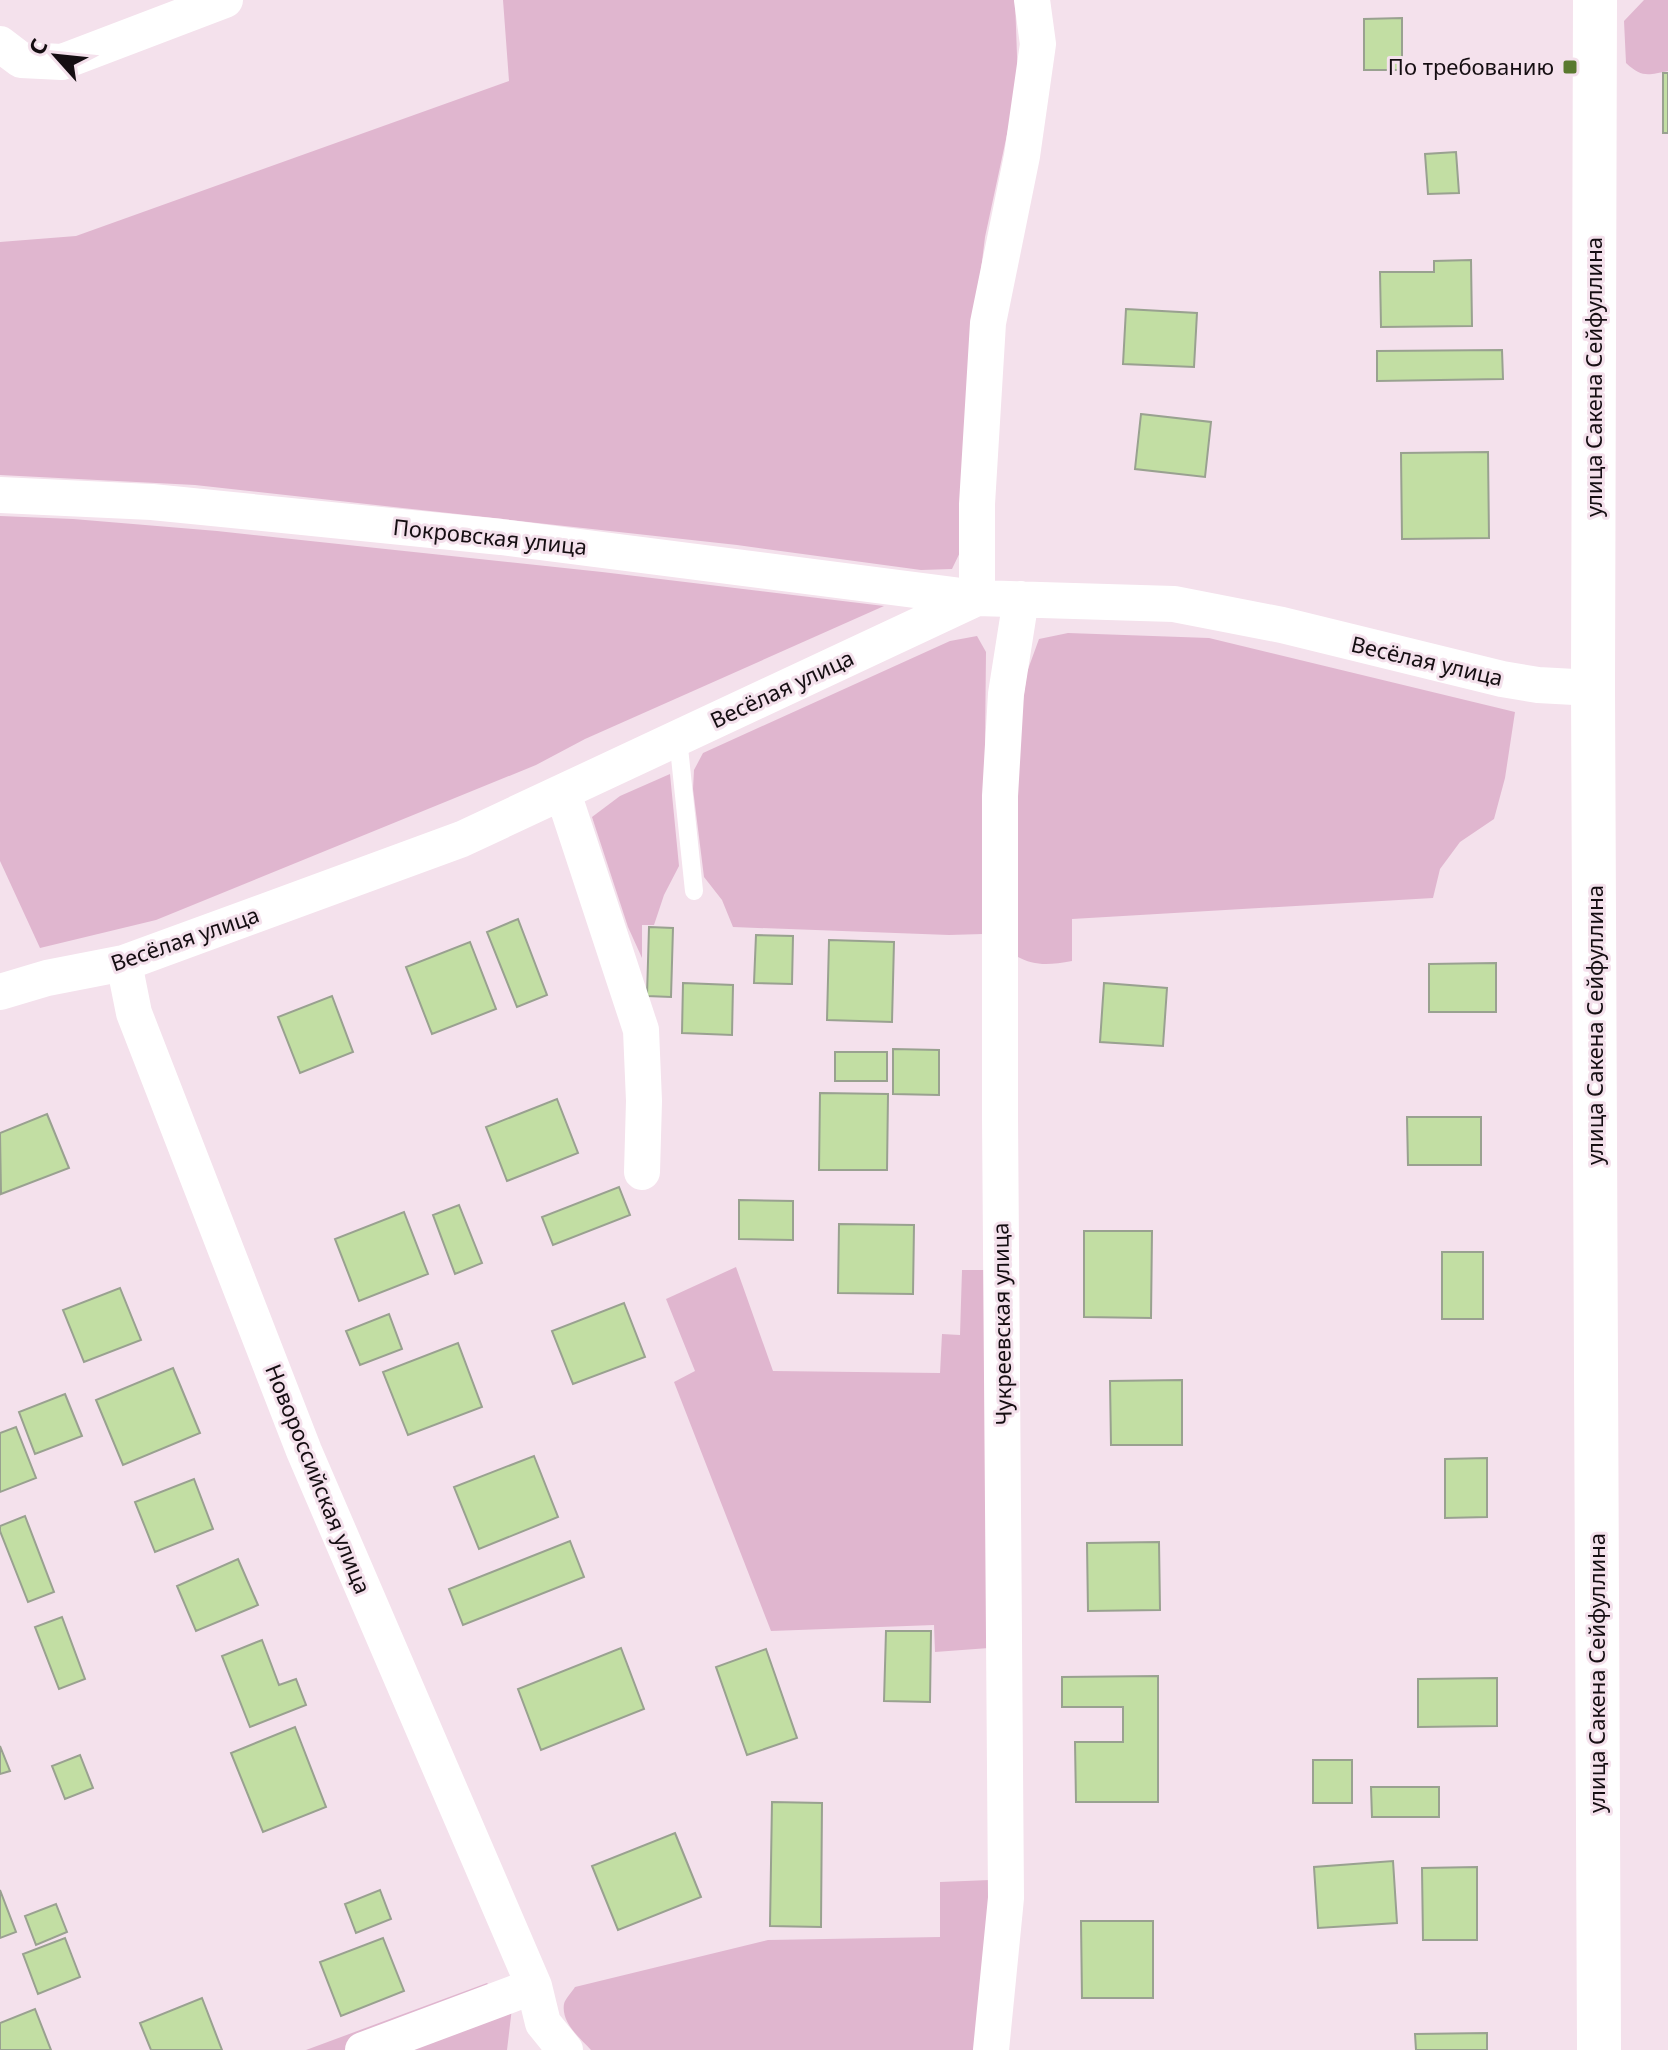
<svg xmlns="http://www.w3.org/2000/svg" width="1668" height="2050" viewBox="0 0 1668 2050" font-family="'Noto Sans',sans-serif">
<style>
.green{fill:#e0b6cf}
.building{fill:#c2dea3;stroke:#99a190;stroke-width:2}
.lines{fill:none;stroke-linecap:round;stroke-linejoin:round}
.service{stroke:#fff;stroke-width:18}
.minor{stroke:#fff;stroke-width:36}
.secondary{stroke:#fff;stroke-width:44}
.poi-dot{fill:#5a792f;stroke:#f4e1ec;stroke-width:3}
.labels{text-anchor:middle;stroke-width:6;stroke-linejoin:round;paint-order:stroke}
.poi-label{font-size:22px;fill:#150e12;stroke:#f4e1ec;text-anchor:end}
.street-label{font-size:22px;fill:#150e12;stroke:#f4e1ec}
</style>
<rect width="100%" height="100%" fill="#f4e1ec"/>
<path class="green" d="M503,0h512l3,83 -33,154 -14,114 -6,191 -13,27 -31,1 -184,-25 -542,-60 -195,-10v-233l76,-6 433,-155z
M1644,0h24v71c-20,4 -26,7 -42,-8l-2,-42z
M0,516l73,3 144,12 385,41 282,34 -299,133 -49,26 -380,155 -116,28 -40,-87z
M1068,633l141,5 306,74 -10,66 -11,41 -34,23 -20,27 -7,29 -361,21v42c-23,4 -37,6 -58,-6v-189l13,-94 12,-33z
M977,636l9,16 -3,282 -34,1 -216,-8 -11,-27 -18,-23 -11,-88 1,-19 9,-17 247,-112z
M670,774l9,92 -15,29 -10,30h-12v33l-14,-31 -36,-110 28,-21z
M736,1267l37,104 167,2 2,-39 18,1 2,-65h25l2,378 -54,4 -1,-27 -163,6 -97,-249 21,-11 -29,-72z
M990,1880l-12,170h-387c-11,-12 -30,-27 -27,-46 1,-5 8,-12 11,-17l193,-47 172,-3v-55z
M487,1983l25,25 -5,42h-201z"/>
<path class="building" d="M1402,18v52h-38v-51z
M1663,73h5v60h-5z
M1456,152l3,41 -31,1 -3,-40z
M1471,260l1,66 -91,1 -1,-55h54v-11z
M1126,309l71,4 -3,54 -71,-3z
M1502,350l1,29 -126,2v-30z
M1141,414l70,8 -6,55 -70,-8z
M1488,452l1,86 -87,1 -1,-86z
M518,919l29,76 -30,12 -30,-75z
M649,927l24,1 -2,69 -24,-1z
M756,935l37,1 -1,48 -38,-1z
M829,940l65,2 -2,80 -65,-2z
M470,942l26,67 -64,25 -26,-67z
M1496,963v49h-67v-48z
M683,983l50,2 -1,50 -50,-2z
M1104,983l63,5 -4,58 -63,-4z
M332,996l21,56 -53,21 -22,-56z
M893,1049l46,1v45l-46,-1z
M835,1052h52v29h-52z
M820,1093l68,1 -1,76h-68z
M557,1099l21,54 -71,28 -21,-54z
M47,1114l22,54 -68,26 -1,-61z
M1407,1117h74v48h-73z
M619,1187l11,28 -77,30 -11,-28z
M739,1200l54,1v39l-54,-1z
M459,1205l23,58 -27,11 -22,-59z
M404,1212l24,62 -69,27 -24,-62z
M839,1224l75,1 -1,69 -75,-1z
M1084,1231h68l-1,87 -67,-1z
M1442,1252h41v67h-41z
M120,1288l21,52 -57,22 -21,-52z
M624,1303l21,54 -72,27 -21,-53z
M389,1314l13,35 -42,16 -14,-34z
M458,1343l24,64 -74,28 -25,-63z
M173,1368l27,65 -77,32 -27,-65z
M1182,1380v65h-71l-1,-64z
M65,1394l17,42 -47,18 -16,-42z
M16,1427l20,51 -36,14v-59z
M534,1456l24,61 -79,32 -25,-62z
M1487,1458v59l-42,1v-59z
M194,1479l19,50 -58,23 -20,-50z
M25,1516l29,76 -26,10 -28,-71v-5z
M570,1541l14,36 -121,48 -14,-36z
M1159,1542l1,68 -72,1 -1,-68z
M238,1559l20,46 -62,26 -19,-45z
M62,1617l23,62 -26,10 -24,-62z
M886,1631h45l-1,71 -46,-1z
M262,1640l17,45 17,-6 10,26 -56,22 -28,-71z
M621,1648l23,61 -103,41 -23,-61z
M766,1649l31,89 -50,17 -31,-88z
M1158,1676v126h-82l-1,-60h48v-35h-61v-30z
M1497,1678v48l-79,1v-48z
M295,1727l31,80 -63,25 -32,-79z
M0,1746l10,25 -10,3z
M80,1755l13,33 -28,11 -13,-33z
M1313,1760h39v43h-39z
M1371,1787h68v30h-67z
M772,1802l50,1 -1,124 -51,-1z
M675,1833l26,64 -83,33 -26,-64z
M1393,1861l4,62 -79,5 -4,-61z
M1477,1867v73h-54l-1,-72z
M0,1890l16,42 -16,6z
M380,1890l11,29 -35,14 -11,-29z
M56,1904l11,28 -31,13 -11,-29z
M1081,1921h72v77h-71z
M65,1938l15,39 -42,17 -15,-40z
M383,1938l21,53 -63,25 -21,-54z
M202,1998l20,52h-71l-11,-27z
M35,2009l16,41h-51v-27z
M1487,2033v17h-71l-1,-16z"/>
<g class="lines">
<path class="service" d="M678,738l16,153"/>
<path class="minor" d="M0,44l21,16 41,2 163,-62
M0,495l152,7 349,35 476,61v-94l11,-181 34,-167 16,-112 -6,-44
M563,793l78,237 3,71 -2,71
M124,963l10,50 170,438 230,535 9,37 22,27
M0,992l47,-14 77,-15 338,-124 515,-241 197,6 108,21 220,54 36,6 55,3
M363,2050l171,-64
M991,2050l15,-152 -6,-781v-321l6,-102 15,-95"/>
<path class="secondary" d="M1595,0l-2,688 6,1362"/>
</g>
<rect class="poi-dot" x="1562" y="59" width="16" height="16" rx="4"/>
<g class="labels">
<g class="poi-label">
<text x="1554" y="75">По требованию</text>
</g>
<g class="street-label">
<text transform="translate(1594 377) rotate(-90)" y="8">улица Сакена Сейфуллина</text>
<text transform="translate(490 537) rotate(6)" y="8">Покровская улица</text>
<text transform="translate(1427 661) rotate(13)" y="8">Весёлая улица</text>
<text transform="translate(782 689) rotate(-25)" y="8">Весёлая улица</text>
<text transform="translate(185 939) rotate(-19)" y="8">Весёлая улица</text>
<text transform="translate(1595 1025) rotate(-90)" y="8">улица Сакена Сейфуллина</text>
<text transform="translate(1002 1324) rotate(-91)" y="8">Чукреевская улица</text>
<text transform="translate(318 1479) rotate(68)" y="8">Новороссийская улица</text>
<text transform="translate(1597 1673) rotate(-90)" y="8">улица Сакена Сейфуллина</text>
</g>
</g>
<g transform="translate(56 56) rotate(297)" stroke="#f4e1ec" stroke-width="6" paint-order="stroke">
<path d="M0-6L14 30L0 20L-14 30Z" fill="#150e12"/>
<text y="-12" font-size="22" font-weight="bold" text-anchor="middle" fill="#150e12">С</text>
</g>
</svg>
